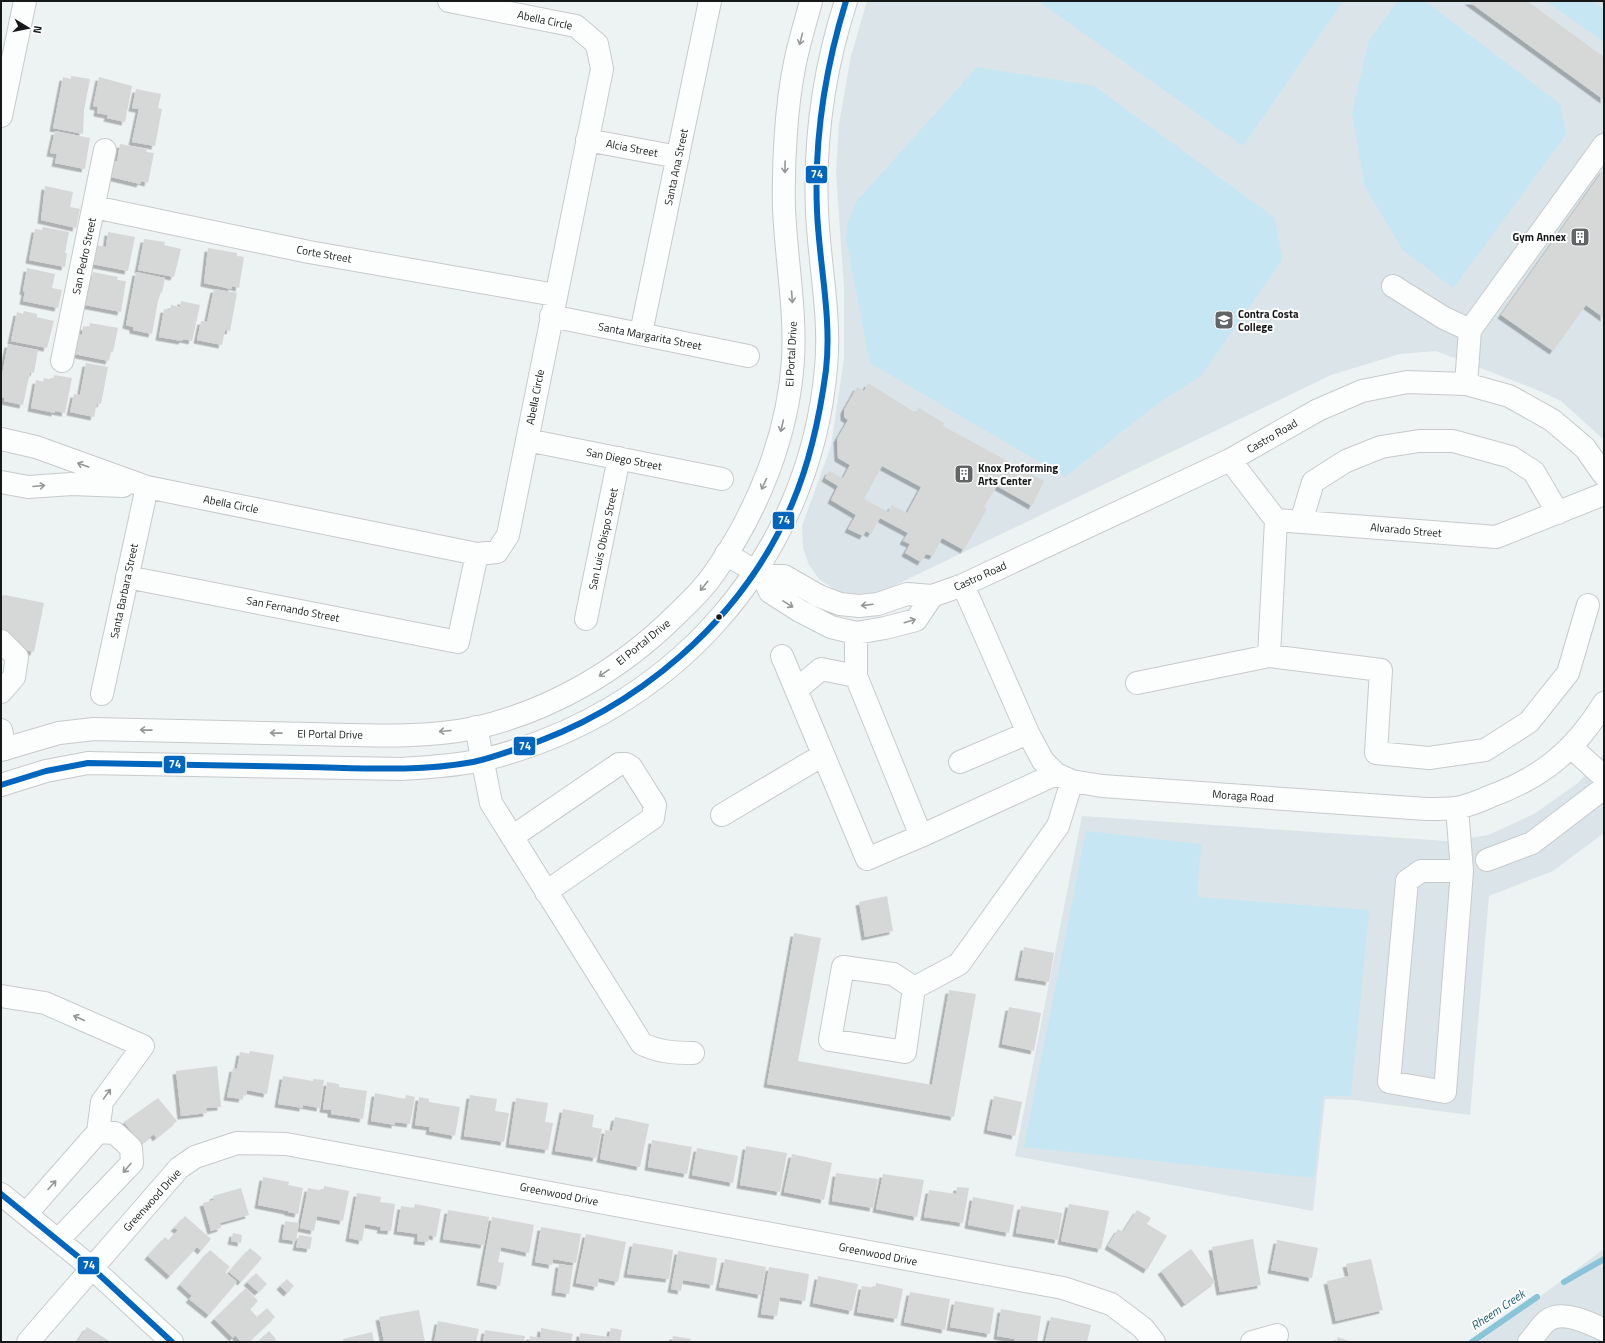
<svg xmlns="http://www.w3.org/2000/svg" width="1605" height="1343" viewBox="0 0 1605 1343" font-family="'Titillium Web',sans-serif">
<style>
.built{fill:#dbe5e9}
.green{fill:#c5e6f2}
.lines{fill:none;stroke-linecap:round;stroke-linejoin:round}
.stream{stroke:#8ac4d8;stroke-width:6}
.building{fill:#d6d7d7;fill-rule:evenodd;filter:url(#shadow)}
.minor-casing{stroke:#c7cacb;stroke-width:24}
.major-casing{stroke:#c7cacb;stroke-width:24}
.minor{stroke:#fcfdfd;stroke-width:22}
.major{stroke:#fcfdfd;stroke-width:22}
.bus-1-casing{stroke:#fff;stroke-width:9}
.bus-1{stroke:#0065bd;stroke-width:6}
.oneway{stroke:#949697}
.bus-dot{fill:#16191a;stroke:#fff;stroke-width:1.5}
.labels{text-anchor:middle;stroke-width:4;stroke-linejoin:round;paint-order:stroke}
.street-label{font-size:11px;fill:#16191a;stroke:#fff}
.poi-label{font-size:11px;font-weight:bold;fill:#16191a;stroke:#fff;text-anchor:start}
.water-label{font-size:12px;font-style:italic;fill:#1e5f73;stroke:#fff}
.line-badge{stroke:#fff;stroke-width:1.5}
.badge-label{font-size:11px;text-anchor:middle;font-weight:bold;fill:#fff}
</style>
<defs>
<filter id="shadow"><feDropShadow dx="-3.5" dy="3.5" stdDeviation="0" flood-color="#0004"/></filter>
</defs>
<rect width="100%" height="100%" fill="#edf2f3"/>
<path class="built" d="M867,1h737v439l-43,-39 -26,-12 -99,-38 -36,3 -69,21 -450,217 -24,4 -18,-4 -20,-13 -10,-14 -6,-17 -1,-22 29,-80 13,-88v-70l-8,-116 3,-48 12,-68z
M1604,754v79l-51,38 -64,25 -19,219 -116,-15 -29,-1 -12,112 -298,-55 67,-340 364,25 42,-6 46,-21 44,-31z
M1604,1249v93h-125z"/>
<path class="green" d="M1038,1h305l-100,145z
M1398,1h27l135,103 6,31 -113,153 -50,-38 -38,-63 -13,-74 17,-73z
M1546,1h46l12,8v33z
M977,67l117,19 181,132 7,42 -81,116 -44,28 -92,73 -195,-114 -24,-124 2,-17 8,-20z
M1086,831l115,13 -4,53 172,13 -18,186h-28l-9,82 -290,-31z"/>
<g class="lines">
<path class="stream" d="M1564,1282l40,-23
M1472,1342l65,-45"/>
</g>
<path class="building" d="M1468,1h59l77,56v43z
M71,76l19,3 -6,31 -1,24 -30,-6 10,-51 8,2z
M99,77l33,9 -7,36 -18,-4 1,-3 -11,-2 1,-6 -5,-1z
M136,89l25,5 -3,14 4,1 -7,37 -23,-4 7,-33 -7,-1z
M55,131l35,7 -5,31 -30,-6 2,-9 -7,-1z
M120,144l27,5 -1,3 8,1 -6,30 -7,-2 -1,3 -29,-7 3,-16h3z
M1604,169v149l-18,-13 -33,46 -52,-36z
M45,186l28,6 -3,15 10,2 -4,19 -35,-8z
M43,227l26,5 -4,21h2l-2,14 -36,-7 6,-31 7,1z
M108,232l27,5 -7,34 -36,-7 3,-19 11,2z
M144,239l21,3 -1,3 17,4 -7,28 -36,-7z
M208,248l29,5v3l7,1 -5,31 -7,-2 -1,3 -27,-6z
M27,268l28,6 -3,14 10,2 -4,18 -35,-7 2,-9 -2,-1z
M93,272l25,5 -1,3 9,1 -5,31 -36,-7z
M136,272l29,6 -3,15 -1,-1 -3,9 -6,33 -19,-4v-3l-7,-2z
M214,289l23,4 -7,38 -5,-1 -3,15 -25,-5 4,-19 6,1z
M181,301l19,4 -8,36 -9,-2 -1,2 -23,-4 5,-28 6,1 1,-5 9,2z
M24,311l13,3v3l17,4 -7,27 -36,-7 6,-29 6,2z
M90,323l28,5 -5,24h-2l-2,9 -35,-7 4,-20 4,1 1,-9 6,2z
M8,344l30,6 -4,23 -4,-1 -7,33 -19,-4 1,-3 -4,-1v-17z
M86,363l22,4 -7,37 -4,-1 -3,14 -24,-5 4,-18 6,1z
M54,375l18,3 -7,35 -10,-2v2l-24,-5 5,-28 7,2 1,-4 9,2z
M868,383l48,30 3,-5 25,15 -1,3 101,55 -12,25 -35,-20 -13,21 3,2 -23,41 -22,-12 -9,18 -7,-2 -5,8 -16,-9 5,-9 -7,-3 5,-8 -28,-15 -9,16 -5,-3 -3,5 -15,-7 8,-14 -25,-15 7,-14 -13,-8 4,-7 14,7 7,-13 -12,-7 -1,-19 11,-19 -4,-3v-7l13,-23 7,4zM882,466l39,21 -14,26 -15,-8 -4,7 -24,-13z
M5,595l39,8 -10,49 -17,-4 -16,-17v-35z
M887,896l6,35 -28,6 -6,-35z
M794,933l27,5 -23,123 134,24 17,-95 27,4 -22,123 -187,-33z
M1024,947l30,6 -5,29 -31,-5z
M1009,1007l32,6 -7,38 -32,-7z
M250,1051l24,4 -7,39 -20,-4 -1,6 -3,-1 -1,4 -15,-2 6,-29 4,1 3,-17 9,2z
M217,1066l4,41 -15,1 1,5 -26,3 -5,-45z
M283,1076l30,5v-2l11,1 -4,28 -17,-3v3l-25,-4z
M327,1082l12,2v3l28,4 -4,28 -32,-5v-4l-8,-1z
M375,1093l30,6 1,-4 9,2 -5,27 -15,-2v3l-24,-4z
M470,1095l27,4 -2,12 14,2 -5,29 -40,-6z
M994,1096l28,6 -7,34 -28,-6z
M419,1097l10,2v3l31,5 -5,29 -26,-5 1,-4 -15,-2z
M158,1098l19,23 -21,17 -2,-4 -13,10 -17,-22z
M516,1098l32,5 -3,19 8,1 -5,27 -39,-6z
M563,1109l31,6 -2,12 10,2 -6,29 -41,-7z
M615,1117l34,7 -9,43 -40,-8 5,-29 7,1z
M652,1140l40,7 -5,27 -39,-7z
M746,1146l41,7 -7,39 -40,-7z
M697,1148l41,8 -5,27 -41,-8z
M792,1154l40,9 -8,37 -40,-8z
M836,1173l42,6 -5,29 -41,-7z
M883,1174l41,6 -7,37 -41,-8z
M263,1177l26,5 -1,3 15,3 -5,26 -10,-2v-1l-30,-6z
M324,1186l25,5 -6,30 -26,-5 -3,15 -14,-3 8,-40 15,3z
M957,1187l12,1 -6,35 -39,-6 5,-27 27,4z
M241,1188l8,27 -29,8 1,5 -10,3 -8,-28 11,-3 -1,-4z
M357,1193l24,4 -1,5 15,2 -4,27 -11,-1 1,-3 -16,-3 -3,17 -13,-3z
M973,1197l41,8 -5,28 -41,-8z
M415,1204l26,5 -5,28 -7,-2 -1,7 -11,-1 1,-7 -21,-3 4,-25 13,2z
M1069,1204l40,7 -8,38 -40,-8z
M1021,1206l41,7 -4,27 -42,-7z
M448,1210l41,7 -5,28 -41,-6z
M1137,1210l14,8 -4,6 20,12 -20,34 -39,-24 10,-17 5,3z
M185,1216l26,23 -10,12 -4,-4 -27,29 -22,-20 17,-19 4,4 9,-11 -4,-2z
M492,1217l42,8 -5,28 -28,-6 -3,15 6,1 -4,23 -20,-4z
M285,1221l14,2 -3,18 -14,-2z
M541,1227l40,7 -5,29 -23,-4 -1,6 -17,-3z
M233,1233l9,2 -1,8 -10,-2z
M586,1234l40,8 -8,40 -19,-4 -2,9 -21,-4z
M299,1235l13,2 -2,12 -14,-2z
M1253,1239l8,46 -41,7 -8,-45z
M1277,1240l41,8 -6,30 -41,-8z
M633,1243l40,7 -4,29 -42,-5z
M250,1248l12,10 -21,24 -12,-10z
M1191,1249l24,33 -30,22 -24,-33z
M210,1250l20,17 -5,5 12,10 -28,33 -20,-16 3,-3 -12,-11z
M678,1251l39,7 -4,27 -30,-5 -2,11 -10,-2z
M725,1259l41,8 -5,28 -42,-8z
M1371,1259l12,51 -47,11 -9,-40 22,-5 -3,-12z
M559,1264l14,2 -4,28 -14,-2z
M769,1267l40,7 -4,27 -25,-4 -3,19 -16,-2z
M256,1273l11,11 -9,8 -11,-10z
M818,1276l40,8 -6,27 -39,-8z
M287,1279l7,7 -7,7 -7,-7z
M876,1283l27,6 -6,30 -40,-7 5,-26 13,2z
M246,1288l12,13 -8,8 7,8 10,-9 8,9 -26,25h-8l-6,-7 -2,3 -19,-19z
M910,1292l40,7 -5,31 -41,-8z
M955,1301l39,7 -4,26 -40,-7z
M1001,1309l40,7 -4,26h-23l1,-3 -18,-3z
M419,1310l6,32h-41l-5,-25z
M1051,1317l40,8 -4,17h-42z
M438,1321l41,8 -3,13h-42z
M87,1327l24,15h-34z
M541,1328l32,6 -2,8h-42l1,-6 10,2z
M611,1328l11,2 -2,12h-41l1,-9 29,4z
M485,1330l40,6 -1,6h-41z
M269,1331l7,8 -1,1 2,2h-19z
M372,1332l2,10h-30l-1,-3z
M673,1336l18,3 -1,3h-18z
M1338,1337l13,5h-15z"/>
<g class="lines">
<g class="minor-casing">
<path id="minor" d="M1,116l24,-115
M587,140l91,17
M94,207l215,45 246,43
M1393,286l51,32 26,12
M551,316l197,40
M641,333l69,-332
M62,361l43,-211
M1466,384l4,-54 134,-185
M1,439l35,8 111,40 330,67 20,-2 11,-17 94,-466 -5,-25 -21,-18 -127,-25
M527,440l195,39
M1230,460l46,60 220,17 108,-43
M1,482l27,5 44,-3 51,2
M1301,522l12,-40 33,-21 35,-14 38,-6h34l58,16 23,15 24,41
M726,554l37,22 7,16 30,19 31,16 25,6 29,-5 31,-8 16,-24
M763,576h21l35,20 21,8 19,2 19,-2 29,-10 25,2 31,-11 267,-125 88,-50 44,-19 45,-9 59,2 43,12 43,24 33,28 19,27
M127,577l331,65 19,-88
M963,585l65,148 15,28 13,13 16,7 30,5 324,23c9,0 20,0 30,-1 12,-2 24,-7 35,-12 52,-19 84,-46 113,-93
M586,619l33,-161
M1,641l16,16 -3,20 -13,15
M782,656l85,203 54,-23 -65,-160v-43
M1269,656l7,-136
M1137,683l132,-27 112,14 -5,83 53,5 56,-8 44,-28 39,-49 20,-68
M796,690l25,-21 35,7
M102,694l45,-207
M476,727l15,76 151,241c17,8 32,9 51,9
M1,730l4,19
M1571,747l33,30
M960,762l68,-29
M1457,808l5,63 -17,221 -56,-10 18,-201 14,-10h41
M722,815l101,-60
M921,836l135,-62
M512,837l107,-73h7l5,3 24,38 -2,13 -107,74
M1487,860l45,-17 72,-55
M914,988l-21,-14 -50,-7 -13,73 75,12 9,-64 45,-24 99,-138 14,-45
M1,996l44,7 98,43 -41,56 -4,30
M1,1194l91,74 80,74
M26,1214l72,-82 17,1 16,15 1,15 -74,77
M28,1342l151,-174 16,-11 42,-14 49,1 777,144 48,16 32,24 11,14
M1252,1342l25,-7
M1529,1342c6,-6 12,-17 19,-22 15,-10 42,3 56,10"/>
</g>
<g class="major-casing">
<path id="major" d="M1,750l58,-17 35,-4c72,1 144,3 216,5 54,1 111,5 165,-6 76,-17 147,-59 202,-114 14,-13 27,-26 38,-42 43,-62 73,-136 78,-212 3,-51 -7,-101 -9,-152 -1,-45 2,-102 11,-145 4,-21 11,-42 16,-62
M1,785l45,-14 42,-8 314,6c26,-2 54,-3 80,-9 188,-45 327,-198 344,-392 5,-53 -7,-105 -9,-157 -3,-71 7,-142 29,-210"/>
</g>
<use href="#minor" class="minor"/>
<use href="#major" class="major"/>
<g class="bus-1-casing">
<path id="bus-1" d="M1,785l45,-14 42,-8c73,1 146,3 219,4 55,1 111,5 166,-5 15,-3 30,-9 44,-13 120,-39 225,-128 275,-245 18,-42 28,-89 34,-134 6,-53 -7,-107 -9,-159 -3,-72 8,-142 29,-210
M1,1194l91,74 80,74"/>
</g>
<use href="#bus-1" class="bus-1"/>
</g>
<defs><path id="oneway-shaft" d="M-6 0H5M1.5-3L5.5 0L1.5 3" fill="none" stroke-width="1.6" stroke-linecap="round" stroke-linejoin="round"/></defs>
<g class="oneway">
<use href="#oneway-shaft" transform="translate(801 39) rotate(104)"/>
<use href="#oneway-shaft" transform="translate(785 167) rotate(91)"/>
<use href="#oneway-shaft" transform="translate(792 297) rotate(86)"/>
<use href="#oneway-shaft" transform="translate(782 426) rotate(103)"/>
<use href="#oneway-shaft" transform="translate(83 465) rotate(-160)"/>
<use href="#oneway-shaft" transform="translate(764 484) rotate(115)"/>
<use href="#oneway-shaft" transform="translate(39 486) rotate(-5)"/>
<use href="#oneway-shaft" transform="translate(704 586) rotate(129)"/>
<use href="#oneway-shaft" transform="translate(788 604) rotate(32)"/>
<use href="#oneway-shaft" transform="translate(867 605) rotate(173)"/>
<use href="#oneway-shaft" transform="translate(910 621) rotate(-17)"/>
<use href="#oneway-shaft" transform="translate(604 673) rotate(146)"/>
<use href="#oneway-shaft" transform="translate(146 730) rotate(-179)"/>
<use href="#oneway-shaft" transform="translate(445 731) rotate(175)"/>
<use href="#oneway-shaft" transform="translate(276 733) rotate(-179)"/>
<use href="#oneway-shaft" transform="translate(79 1018) rotate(-156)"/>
<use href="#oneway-shaft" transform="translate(107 1094) rotate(-54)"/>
<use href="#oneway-shaft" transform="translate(127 1168) rotate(131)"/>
<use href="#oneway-shaft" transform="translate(52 1185) rotate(-48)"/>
</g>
<defs>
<g id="building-square" transform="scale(1)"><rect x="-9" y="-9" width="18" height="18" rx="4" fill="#616566" stroke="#fff"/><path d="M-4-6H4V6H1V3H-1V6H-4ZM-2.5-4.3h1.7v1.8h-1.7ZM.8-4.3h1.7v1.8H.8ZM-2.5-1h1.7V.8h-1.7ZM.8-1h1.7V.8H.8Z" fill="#fff"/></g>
<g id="university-square" transform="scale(1)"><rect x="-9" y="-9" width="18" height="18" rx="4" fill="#616566" stroke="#fff"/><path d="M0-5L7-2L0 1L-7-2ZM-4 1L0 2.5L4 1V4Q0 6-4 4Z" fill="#fff"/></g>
</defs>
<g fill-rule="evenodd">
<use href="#building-square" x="1580" y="237"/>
<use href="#university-square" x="1224" y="320"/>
<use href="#building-square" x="964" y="474"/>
</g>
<circle class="bus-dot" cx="719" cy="617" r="3.5"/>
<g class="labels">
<g class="street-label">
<text transform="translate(545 20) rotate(12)" y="4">Abella Circle</text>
<text transform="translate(632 148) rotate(11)" y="4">Alcia Street</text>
<text transform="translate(676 167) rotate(-78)" y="4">Santa Ana Street</text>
<text transform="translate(324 254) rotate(10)" y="4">Corte Street</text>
<text transform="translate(84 256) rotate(-78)" y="4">San Pedro Street</text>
<text transform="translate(650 336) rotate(11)" y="4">Santa Margarita Street</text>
<text transform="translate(791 354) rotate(-87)" y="4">El Portal Drive</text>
<text transform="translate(535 397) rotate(-79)" y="4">Abella Circle</text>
<text transform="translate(1272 436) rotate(-30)" y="4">Castro Road</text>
<text transform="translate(624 459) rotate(11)" y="4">San Diego Street</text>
<text transform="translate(231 504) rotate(11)" y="4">Abella Circle</text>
<text transform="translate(1406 530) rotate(5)" y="4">Alvarado Street</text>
<text transform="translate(603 539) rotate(-78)" y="4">San Luis Obispo Street</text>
<text transform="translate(980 576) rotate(-24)" y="4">Castro Road</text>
<text transform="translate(124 591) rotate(-78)" y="4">Santa Barbara Street</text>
<text transform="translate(293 609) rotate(11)" y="4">San Fernando Street</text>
<text transform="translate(643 642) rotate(-39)" y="4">El Portal Drive</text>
<text transform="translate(330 734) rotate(1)" y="4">El Portal Drive</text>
<text transform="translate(1243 796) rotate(4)" y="4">Moraga Road</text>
<text transform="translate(559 1194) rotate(11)" y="4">Greenwood Drive</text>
<text transform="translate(152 1200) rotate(-48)" y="4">Greenwood Drive</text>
<text transform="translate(878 1254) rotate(11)" y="4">Greenwood Drive</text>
</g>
<g class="poi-label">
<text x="1566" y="241" text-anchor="end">Gym Annex</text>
<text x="1238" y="318">Contra Costa<tspan x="1238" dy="13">College</tspan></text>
<text x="978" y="472">Knox Proforming<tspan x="978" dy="13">Arts Center</tspan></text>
</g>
<g class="water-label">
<text transform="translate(1498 1310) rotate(-34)" y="4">Rheem Creek</text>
</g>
</g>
<g class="line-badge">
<rect x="805" y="165" width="23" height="19" rx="4" fill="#0065bd"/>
<rect x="772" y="511" width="23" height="19" rx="4" fill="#0065bd"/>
<rect x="513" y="736" width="23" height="20" rx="4" fill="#0065bd"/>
<rect x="163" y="755" width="23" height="19" rx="4" fill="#0065bd"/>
<rect x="77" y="1256" width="23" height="19" rx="4" fill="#0065bd"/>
</g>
<g class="badge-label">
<text x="817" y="178">74</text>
<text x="784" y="524">74</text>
<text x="525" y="750">74</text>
<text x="175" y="768">74</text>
<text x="89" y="1269">74</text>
</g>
<rect width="1605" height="1343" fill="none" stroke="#16191a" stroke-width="4"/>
<g transform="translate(28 28) rotate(100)" stroke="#ffffff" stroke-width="3" paint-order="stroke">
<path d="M0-3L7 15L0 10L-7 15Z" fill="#16191a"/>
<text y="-6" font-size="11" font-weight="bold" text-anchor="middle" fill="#16191a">N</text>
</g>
</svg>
